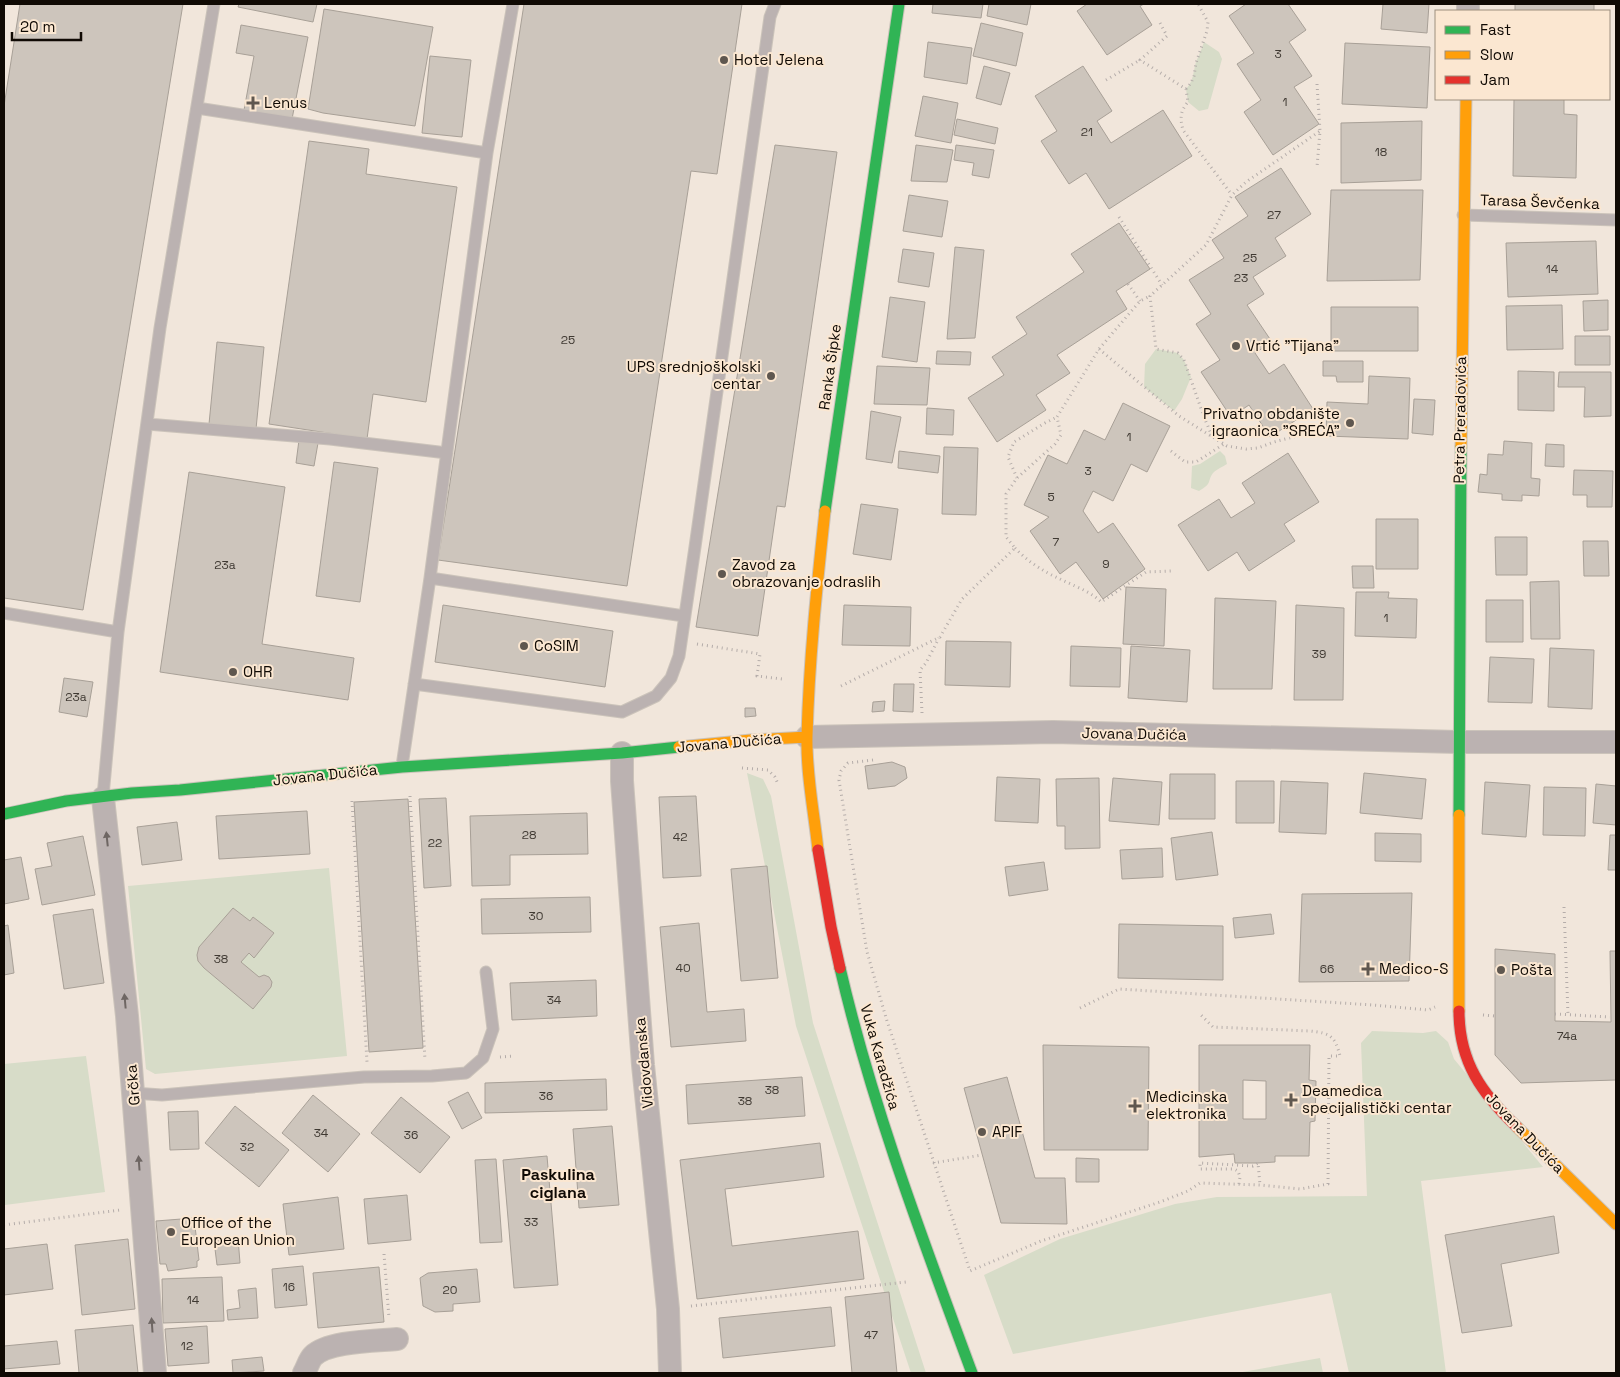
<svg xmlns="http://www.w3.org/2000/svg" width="1620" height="1377" viewBox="0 0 1620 1377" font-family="'Space Grotesk',sans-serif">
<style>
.green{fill:#d7dcc8}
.building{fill:#cdc5bc;stroke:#a8a097;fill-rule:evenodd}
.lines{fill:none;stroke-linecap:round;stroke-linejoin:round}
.lane-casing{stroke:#cbc3ba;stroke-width:13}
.street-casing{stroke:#cbc3ba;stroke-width:24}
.fast-casing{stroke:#cbc3ba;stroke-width:13}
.slow-casing{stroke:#cbc3ba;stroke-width:13}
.jam-casing{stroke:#cbc3ba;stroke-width:13}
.path{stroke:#b5adaa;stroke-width:3;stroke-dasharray:1 4;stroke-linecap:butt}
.lane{stroke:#bbb2b1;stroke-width:11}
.street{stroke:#bbb2b1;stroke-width:22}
.fast{stroke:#30b455;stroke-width:11}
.slow{stroke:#ff9f0a;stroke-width:11}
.jam{stroke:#e5322d;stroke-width:11}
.oneway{fill:#6e6663}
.poi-dot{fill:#5f574f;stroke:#fbe7d1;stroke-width:2}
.labels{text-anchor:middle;stroke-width:4;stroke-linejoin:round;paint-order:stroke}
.number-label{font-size:12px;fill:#3f3932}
.poi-label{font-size:15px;fill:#100a04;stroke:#fbe7d1;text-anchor:start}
.street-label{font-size:15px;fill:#100a04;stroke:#fbe7d1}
.neighbourhood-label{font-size:16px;font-weight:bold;fill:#100a04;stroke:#fbe7d1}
</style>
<rect width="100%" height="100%" fill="#f1e6db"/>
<path class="green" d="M1204,42l15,10 3,7 -14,50 -9,2 -11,-9 -2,-13c8,-9 7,-17 10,-27 3,-7 6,-14 8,-20z
M1156,349l22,4 6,7 7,17 -9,22 -8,12 -30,-24 1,-23z
M1220,451l5,5 2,8c-3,2 -10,5 -14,9 -6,8 0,10 -14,18l-8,-3 1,-22 8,-2z
M747,773l16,6 8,17 42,227 113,350h-15l-115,-347z
M329,868l18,188 -192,18 -9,-5 -18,-183z
M1372,1031l51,2 13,-2 12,11 6,17 89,108 -122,14 25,192h-97l-18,-80 -318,61 -29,-79 76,-36 115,-35 42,-7 150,-1 -6,-153z
M86,1056l19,136 -100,13 -1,-141z
M1320,1358l3,15h-86z"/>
<path class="building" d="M20,4h163l-100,606 -79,-12v-492z
M239,4h78l-4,18 -75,-15z
M524,4h218l-25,170 -26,-3 -64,415 -189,-26z
M933,4h50l-2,14 -49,-5z
M989,4h42l-4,21 -40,-9z
M1087,4h57l-4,2 12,19 -45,30 -30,-44z
M1246,4h42l18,26 -17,12 23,34 -18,11 25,37 -46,31 -29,-43 17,-12 -24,-36 17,-11 -25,-37z
M1383,4h46l-2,29 -46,-4z
M1515,4h79v7h-79z
M324,9l109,18 -18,99 -92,-13 -15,-4z
M981,23l42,10 -7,33 -43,-10z
M241,25l67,12 -16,82 -48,-9 10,-54 -18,-3z
M928,42l44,6 -5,36 -43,-7z
M1345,43l85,4 -3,61 -85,-4z
M430,56l41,4 -9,77 -40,-4z
M984,66l26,7 -9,32 -25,-7z
M1083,66l29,45 -15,10 14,22 52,-33 29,46 -83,53 -23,-36 -17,11 -28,-43 16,-10 -22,-35z
M923,96l35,7 -7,40 -36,-7z
M1514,99h50v15l13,1 -1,63 -63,-2z
M957,119l41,9 -3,16 -41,-9z
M1422,121l-1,59 -80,3v-60z
M309,141l60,8 -3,25 91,13 -31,215 -53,-8 -6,45 -98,-15z
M775,145l62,7 -52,355 -8,-1 -19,130 -62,-9z
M916,145l37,5 -6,32 -36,-1z
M956,145l38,5 -5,28 -17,-3 2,-12 -20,-3z
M1281,168l30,46 -36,24 11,18 -33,21 11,17 -17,11 25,37 -17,11 14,21 15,-10 29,45 -43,28 -21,-32 -18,12 -30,-45 19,-12 -24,-36 15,-10 -22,-34 35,-22 -12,-18 36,-24 -13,-19z
M1331,190h92l-3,90 -93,1z
M909,195l39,6 -6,36 -39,-6z
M1119,223l31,46 -34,22 11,18 -70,46 13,18 -34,22 10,15 -49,32 -29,-44 36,-23 -12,-18 35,-23 -11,-17 68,-45 -13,-18z
M1596,241l2,53 -90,3 -2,-54z
M955,247l29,3 -9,88 -28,1z
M903,249l31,4 -5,34 -31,-5z
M890,297l35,5 -8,60 -35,-5z
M1608,300v30l-24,1 -1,-30z
M1562,305l1,44 -56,1 -1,-44z
M1331,307h87v44h-87z
M1575,336h35v29h-35z
M217,342l47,5 -8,82 -47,-5z
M937,351l34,1 -1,13 -34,-1z
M1323,361h40v21h-26l-1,-6h-13z
M877,366l53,2 -3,37 -53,-1z
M1518,371l36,1v39l-36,-1z
M1559,372h52v44l-27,1 1,-30h-27z
M1369,376l41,2 -2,61 -82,-3 1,-34 41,2z
M1414,399l21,1 -2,35 -21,-2z
M1123,403l47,23 -23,46 -16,-8 -18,37 -20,-10 -10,20 15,22 15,-10 32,46 -42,30 -27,-37 -16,12 -30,-43 19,-14 -25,-12 24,-50 19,9 17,-34 21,10z
M927,408l27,2 -1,25 -27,-1z
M871,411l30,6 -9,46 -26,-4z
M299,440l19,3 -4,23 -18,-3z
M1504,441l28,2 -1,35 9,1 -1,17 -17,-1v6l-20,-1v-6l-24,-2 2,-18 7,1 1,-21 15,1z
M1546,444l18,1v22l-19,-1z
M944,447l34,1 -2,67 -34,-1z
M899,451l41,5 -2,17 -40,-5z
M1288,453l31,49 -35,22 11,17 -46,30 -12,-19 -29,19 -30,-46 41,-26 12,19 24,-15 -13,-20z
M334,462l44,6 -18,134 -44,-6z
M1574,470l39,1 -1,36h-25v-12h-14z
M189,472l96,15 -23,157 92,14 -6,42 -188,-28z
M861,504l37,5 -7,51 -38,-6z
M1376,519h42v50h-42z
M1495,537h32v38h-31z
M1583,541h25l1,35h-25z
M1352,566h21l1,22h-21z
M1559,581l1,58h-29l-1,-57z
M1126,587l40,2 -2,57 -41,-2z
M1356,592h33l-1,6 29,1 -1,39 -61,-2z
M1215,598l61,3 -4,88h-59z
M1486,600h37v42h-37z
M443,605l170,26 -8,56 -170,-25z
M844,605l67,2 -1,39 -68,-1z
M1296,605l48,3 -1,92h-49z
M946,641l65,1 -1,45 -65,-2z
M1071,646l50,2 -1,39 -50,-1z
M1131,646l59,4 -3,52 -59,-4z
M1550,648l44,2 -2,59 -44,-2z
M1490,657l44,2 -2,44 -44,-1z
M64,678l29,4 -6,35 -28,-5z
M894,684h20l-1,28 -20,-1z
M885,701l-1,10 -12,1 1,-10z
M745,708h10l1,8 -11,1z
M892,762l13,5 2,11 -12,8 -27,3 -3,-23z
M1364,773l62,6 -4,40 -62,-6z
M1170,774h45v45h-46z
M997,777l43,2 -2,44 -43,-2z
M1099,778l1,70 -35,1v-23h-8l-1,-47z
M1113,778l49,4 -3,43 -50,-4z
M1236,781h38v42h-38z
M1281,781l47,2 -2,51 -47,-2z
M1485,782l45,3 -4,52 -44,-3z
M1596,784l20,2v39l-23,-2z
M1544,787l42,1 -1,48 -42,-1z
M696,796l5,80 -38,2 -4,-81z
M446,798l5,88 -27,2 -5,-89z
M408,799l15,249 -54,4 -15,-250z
M307,811l3,43 -91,5 -3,-43z
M587,813l1,41 -78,1v30l-38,1 -2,-70z
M177,822l5,38 -40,5 -5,-38z
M1212,832l6,43 -42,5 -5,-42z
M1375,833l46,1v28l-46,-1z
M1610,835h6v35h-8z
M83,836l12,59 -53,10 -7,-36 17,-3 -5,-23z
M1162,848l1,29 -41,2 -2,-29z
M21,857l8,42 -25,5v-44z
M1044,862l4,28 -39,6 -4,-29z
M767,866l11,112 -37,3 -10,-112z
M1412,893l-3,88 -110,1 3,-88z
M590,897l1,35 -109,2 -1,-35z
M233,908l17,13 3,-4 21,16 -20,25 -5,-5 -8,9 18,15 5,-2 5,2 3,5 -1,5 -18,22 -49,-41 -6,-7 -1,-6 2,-8z
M93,909l11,74 -40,6 -11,-74z
M1271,914l3,20 -39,4 -2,-20z
M699,923l8,89 37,-3 2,32 -75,6 -11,-120z
M1119,924l104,2v54l-105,-2z
M8,925l6,48 -10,2v-49z
M1495,949l60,5v67l56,1 -1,-71h6v129l-95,3 -26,-28z
M596,980l1,36 -85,4 -2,-37z
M1043,1045l106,2 -1,103h-104z
M1199,1045h111l-1,35 7,1 -1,40 -5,1 -1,34h-34v6l-17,1h-23l-1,-9 -35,3zM1243,1080l23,1v38h-23z
M802,1077l3,39 -117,8 -2,-39z
M1007,1077l28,101h30l2,46 -66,-1 -37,-135z
M606,1079l1,31 -122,3v-30z
M468,1092l14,26 -20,11 -14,-27z
M313,1095l47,39 -32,38 -46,-39z
M401,1097l49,40 -30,36 -49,-40z
M235,1106l54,44 -30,37 -54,-44z
M198,1111l1,38 -29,1 -2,-38z
M612,1126l7,79 -40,3 -6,-79z
M820,1143l4,34 -99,12 7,57 126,-15 6,48 -167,20 -17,-139z
M547,1156l11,129 -44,3 -11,-128z
M1076,1158l23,1v23h-23z
M496,1159l6,83 -22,1 -5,-83z
M407,1195l4,45 -43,4 -4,-45z
M338,1197l6,52 -55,6 -6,-51z
M1554,1216l5,37 -58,11 11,62 -50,7 -17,-98z
M194,1218l5,42 -2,1v6l-29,4 -2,-7h-6l-4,-43z
M238,1238l2,25 -23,2 -3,-24z
M128,1239l7,70 -53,6 -7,-70z
M47,1244l6,45 -49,6v-46z
M303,1266l4,39 -32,3 -3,-39z
M379,1267l5,55 -66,6 -5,-55z
M477,1269l3,33 -27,2v7l-18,1 -12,-6 -3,-28 8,-5z
M222,1277l2,44 -61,2 -1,-44z
M256,1288l2,30 -30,2 -1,-10 13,-2 -2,-18z
M889,1292l8,81h-45l-7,-76z
M831,1307l4,39 -112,12 -4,-40z
M133,1325l5,48h-59l-4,-43z
M207,1326l2,37 -41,3 -3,-37z
M57,1341l3,23 -56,5v-23z
M262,1357l2,14 -31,2 -1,-13z"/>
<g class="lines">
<g class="lane-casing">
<path id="lane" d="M197,108l290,45
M1463,215l153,5
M147,424l183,15 117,14
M430,578l254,38
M4,613l114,19
M414,684l208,28 34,-16 15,-18 8,-22 16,-109 75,-530 5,-13
M402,766l28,-188 57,-425 26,-149
M103,796l15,-164 42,-304 54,-324
M133,1093l29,2 202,-18 68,-1 34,-3 17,-15 10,-29 -7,-57"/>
</g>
<g class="street-casing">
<path id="street" d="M1468,11v-7
M807,737l246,-5 405,10h158
M622,753v28l21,284 25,244 2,64
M103,798l24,218 28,357
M304,1373c3,-5 5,-13 9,-17 15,-15 62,-15 84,-17"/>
</g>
<g class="fast-casing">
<path id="fast" d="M825,511l74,-507
M4,814l62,-13 66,-8 48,-3 222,-23 220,-14 57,-6
M1459,815l2,-368
M840,968c32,138 83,272 132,405"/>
</g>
<g class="slow-casing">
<path id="slow" d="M1461,447l5,-348
M679,747l72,-7 56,-3
M818,850c-4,-38 -12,-77 -11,-114 2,-75 10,-151 18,-225
M1459,1011v-196
M1517,1127l99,97"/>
</g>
<g class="jam-casing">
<path id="jam" d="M818,850l13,77 9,41
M1459,1011c0,51 23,83 58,116"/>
</g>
<path class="path" d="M1160,23l7,13 -27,24 46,29 2,13c-8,9 -8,17 -5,28l49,65
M1106,80l34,-20
M1317,84l3,47 -3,36
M1186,89l5,-6 3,-7 2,-13 11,-32 1,-9 -10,-18
M1119,217l43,68
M1128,284l12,17
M1099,349l80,67 48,30 19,3 12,-1 16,-6 42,-11
M1212,436l-8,-19 -20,-57 -6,-7 -22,-4 -6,-53 56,-51 26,-50 14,-13 74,-51
M1171,451l14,11h11l28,-18
M1017,478l-9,-21 6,-15 31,-19 12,-6
M1015,548c12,13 29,24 45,31 14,7 30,12 41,23l45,-30 25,-1
M697,644l63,10 -3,22 25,3
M841,686l99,-49 22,-38 53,-51 -9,-11v-43l11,-16 38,-34 6,-9 -4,-18 42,-68 41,-48 10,-5
M922,713l-2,-43 6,-7 13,-25
M873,760l-25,3 -7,8 -2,9 28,172 20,69 83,250 71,-30 119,-39 28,-11 12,-8 60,2 40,4 28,-5 1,-128h11c-5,-20 -10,-23 -30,-25l-97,-4 -13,-13
M742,768l26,2 7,7 3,7
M410,796l15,264
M352,801l15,261
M1564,907l4,108
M1080,1008l39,-19 254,16 55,5 7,-3
M1555,1014l55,3
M1483,1015l12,1
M500,1057l14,-1
M933,1163l49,-8
M1239,1184l1,-7 -2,-6 -4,-2h-34v-6l53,3 5,-3 2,22
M4,1225l116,-15
M384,1254l5,64
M691,1306l215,-24"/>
<use href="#lane" class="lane"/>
<use href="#street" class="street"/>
<use href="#fast" class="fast"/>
<use href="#slow" class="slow"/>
<use href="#jam" class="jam"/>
</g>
<defs><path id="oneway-solid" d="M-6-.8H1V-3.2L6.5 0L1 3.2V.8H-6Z" transform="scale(1.25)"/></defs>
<g class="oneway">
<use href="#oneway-solid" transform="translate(107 839) rotate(-96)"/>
<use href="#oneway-solid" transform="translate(125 1001) rotate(-95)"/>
<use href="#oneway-solid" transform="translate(139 1163) rotate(-94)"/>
<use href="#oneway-solid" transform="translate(152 1325) rotate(-94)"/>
</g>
<g class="poi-dot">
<circle cx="724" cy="60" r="5"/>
<path d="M250.5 95.5h5v5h5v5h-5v5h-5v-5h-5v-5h5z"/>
<circle cx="1236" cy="346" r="5"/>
<circle cx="771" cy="376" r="5"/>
<circle cx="1350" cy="423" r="5"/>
<circle cx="722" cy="574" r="5"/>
<circle cx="524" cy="646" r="5"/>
<circle cx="233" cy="672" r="5"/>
<path d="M1365.5 961.5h5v5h5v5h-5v5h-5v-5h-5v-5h5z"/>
<circle cx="1501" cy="970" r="5"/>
<path d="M1288.5 1092.5h5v5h5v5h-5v5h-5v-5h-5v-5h5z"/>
<path d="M1132.5 1098.5h5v5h5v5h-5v5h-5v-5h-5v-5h5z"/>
<circle cx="982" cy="1132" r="5"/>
<circle cx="171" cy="1232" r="5"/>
</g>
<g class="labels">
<g class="number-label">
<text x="1278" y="58">3</text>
<text x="1285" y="106">1</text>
<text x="1087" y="136">21</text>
<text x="1381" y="156">18</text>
<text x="1274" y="219">27</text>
<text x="1250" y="262">25</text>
<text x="1552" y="273">14</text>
<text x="1241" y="282">23</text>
<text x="568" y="344">25</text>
<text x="1129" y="441">1</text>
<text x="1088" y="475">3</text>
<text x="1051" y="501">5</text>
<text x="1056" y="546">7</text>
<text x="1106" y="568">9</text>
<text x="225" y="569">23a</text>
<text x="1386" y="622">1</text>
<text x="1319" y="658">39</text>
<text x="76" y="701">23a</text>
<text x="529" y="839">28</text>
<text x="680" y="841">42</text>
<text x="435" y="847">22</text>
<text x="536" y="920">30</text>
<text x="221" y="963">38</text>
<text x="683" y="972">40</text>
<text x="1327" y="973">66</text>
<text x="554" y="1004">34</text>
<text x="1567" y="1040">74a</text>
<text x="772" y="1094">38</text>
<text x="546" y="1100">36</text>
<text x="745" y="1105">38</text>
<text x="321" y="1137">34</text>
<text x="411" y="1139">36</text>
<text x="247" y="1151">32</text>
<text x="531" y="1226">33</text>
<text x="289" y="1291">16</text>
<text x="450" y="1294">20</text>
<text x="193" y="1304">14</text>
<text x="871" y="1339">47</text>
<text x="187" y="1350">12</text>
</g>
<g class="poi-label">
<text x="734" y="65">Hotel Jelena</text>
<text x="264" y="108">Lenus</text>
<text x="1246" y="351">Vrtić "Tijana"</text>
<text x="761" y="372" text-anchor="end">UPS srednjoškolski<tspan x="761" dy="17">centar</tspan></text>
<text x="1340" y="419" text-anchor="end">Privatno obdanište<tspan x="1340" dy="17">igraonica "SREĆA"</tspan></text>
<text x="732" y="570">Zavod za<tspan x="732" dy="17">obrazovanje odraslih</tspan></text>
<text x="534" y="651">CoSIM</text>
<text x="243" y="677">OHR</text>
<text x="1379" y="974">Medico-S</text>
<text x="1511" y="975">Pošta</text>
<text x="1302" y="1096">Deamedica<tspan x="1302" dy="17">specijalistički centar</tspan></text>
<text x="1146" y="1102">Medicinska<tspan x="1146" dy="17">elektronika</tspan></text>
<text x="992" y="1137">APIF</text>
<text x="181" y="1228">Office of the<tspan x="181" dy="17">European Union</tspan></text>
</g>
<g class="street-label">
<text transform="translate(1540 202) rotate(2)" y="5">Tarasa Ševčenka</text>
<text transform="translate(830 367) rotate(-82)" y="5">Ranka Šipke</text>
<text transform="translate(1460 420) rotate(-89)" y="5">Petra Preradovića</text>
<text transform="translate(1134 734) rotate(1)" y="5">Jovana Dučića</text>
<text transform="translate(729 743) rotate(-5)" y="5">Jovana Dučića</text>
<text transform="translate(325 775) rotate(-6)" y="5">Jovana Dučića</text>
<text transform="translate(880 1057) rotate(74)" y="5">Vuka Karadžića</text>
<text transform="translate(644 1063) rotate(-95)" y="5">Vidovdanska</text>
<text transform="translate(133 1085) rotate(-95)" y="5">Grčka</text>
<text transform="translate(1525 1133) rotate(46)" y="5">Jovana Dučića</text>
</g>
<g class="neighbourhood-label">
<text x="558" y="1180">Paskulina<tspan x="558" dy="18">ciglana</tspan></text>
</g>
</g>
<rect width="1620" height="1377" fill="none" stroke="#100a04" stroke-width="10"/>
<rect x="1435" y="10" width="175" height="90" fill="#fbe7d1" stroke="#9d8f7f"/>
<rect x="1445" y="26" width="25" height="8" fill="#30b455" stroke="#9d8f7f"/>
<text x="1480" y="35" font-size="15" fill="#100a04">Fast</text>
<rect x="1445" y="51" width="25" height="8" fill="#ff9f0a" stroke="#9d8f7f"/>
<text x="1480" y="60" font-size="15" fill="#100a04">Slow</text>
<rect x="1445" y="76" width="25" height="8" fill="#e5322d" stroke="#9d8f7f"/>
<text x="1480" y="85" font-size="15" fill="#100a04">Jam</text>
<path d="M12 32v8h69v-8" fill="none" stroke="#100a04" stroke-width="2.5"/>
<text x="20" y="32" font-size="15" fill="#100a04" stroke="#fbe7d1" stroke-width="4" paint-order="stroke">20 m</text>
</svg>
